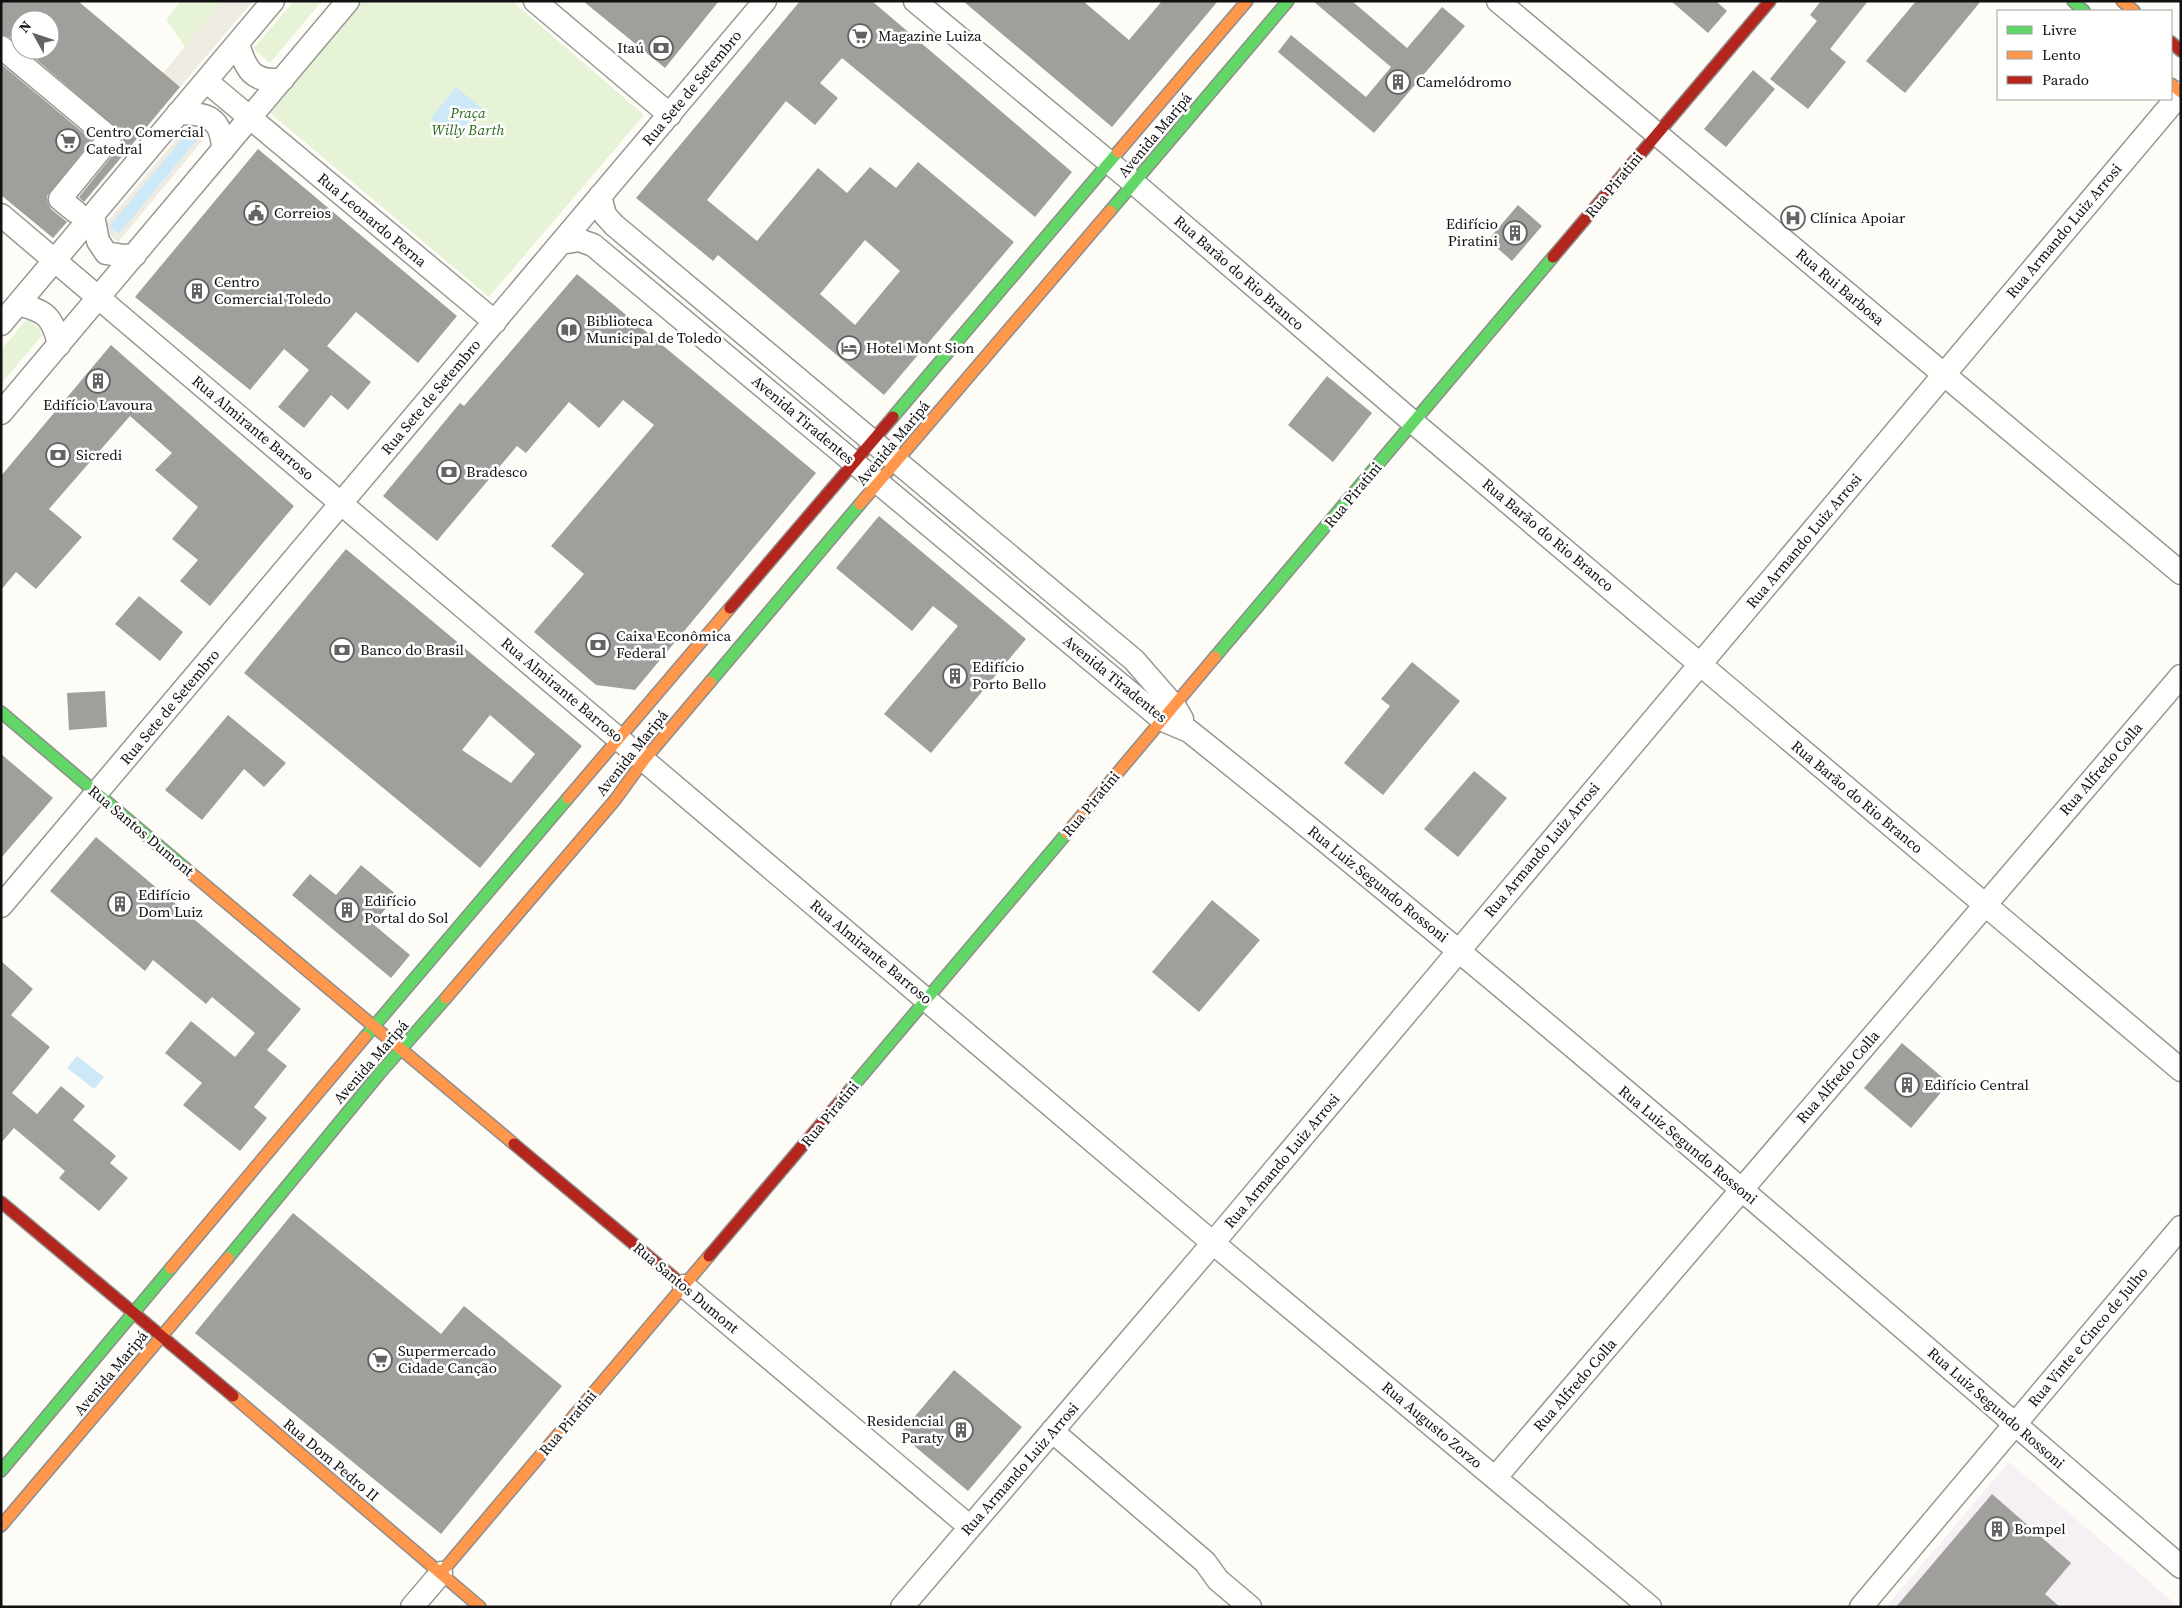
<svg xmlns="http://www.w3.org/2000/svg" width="2182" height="1608" viewBox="0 0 2182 1608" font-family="'Source Serif 4',serif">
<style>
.industrial{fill:#f5f0f3}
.green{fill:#e7f3d7}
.plaza{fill:#edebe2;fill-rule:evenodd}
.water{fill:#cde8f7}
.building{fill:#a19f9c;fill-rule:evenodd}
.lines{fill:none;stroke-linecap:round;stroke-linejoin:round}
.street-casing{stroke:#979795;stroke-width:25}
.fast-casing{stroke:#8e8d8b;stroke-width:14}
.slow-casing{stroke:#8e8d8b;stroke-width:14}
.jam-casing{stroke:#8e8d8b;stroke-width:14}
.street{stroke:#fffffe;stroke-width:22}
.fast{stroke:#63d668;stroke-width:11}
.slow{stroke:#ff974d;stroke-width:11}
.jam{stroke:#b3261e;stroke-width:11}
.labels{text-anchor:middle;stroke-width:5;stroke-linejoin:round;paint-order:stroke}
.poi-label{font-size:15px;fill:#111;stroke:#fff;text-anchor:start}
.street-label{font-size:15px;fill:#111;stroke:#fff}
.park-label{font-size:15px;font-style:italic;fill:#2f6b1f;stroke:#fff}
</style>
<rect width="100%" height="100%" fill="#fdfcf7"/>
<path class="industrial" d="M2009,1462l170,145h-293z"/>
<path class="green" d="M181,1h42l-38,46 -19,-28z
M294,1h28l-52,62 -17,-14z
M361,1h151l132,114 -155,182 -220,-185z
M27,319l17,14 -43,51v-34z"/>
<path class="plaza" d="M223,1h30l-73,86 -17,-14z
M191,122l16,13 -89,107 -16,-14zM191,129l9,7 -81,98 -9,-7z"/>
<path class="water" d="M456,87l28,23 -25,31 -28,-23z
M191,128l9,8 -81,98 -10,-7z
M77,1056l27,21 -10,12 -27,-21z"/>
<path class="building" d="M1,1h77l102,86 -96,115 -5,-5 41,-51 3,-6 -1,-7 -97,-83h25v-30h-30v26l-11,-9 -8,-3z
M583,1h136l-54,67z
M800,1h72l200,171 -37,45 -193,-159 -22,25 18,15 -23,27 -29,-24 -79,99 50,41 61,-73 29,25 23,-26 26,21 22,-26 96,80 -130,153 -166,-140 -5,6 -77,-63zM865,240l35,31 -45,54 -35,-31z
M963,1h120l46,39 33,-39h56l-106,126z
M1313,1h39l55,47 35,-41 23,19 -91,107 -96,-81 13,-17 75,62 25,-30z
M1671,1h45l11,10 -19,22z
M1821,1h47l-38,48 16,13 -38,47 -38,-30 47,-58 -7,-6z
M1916,1h65l-76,92 -39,-32z
M1,64l91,76 -45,56 1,7 3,6 16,13 -14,16 -52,-43z
M1753,70l22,19 -49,58 -22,-18z
M258,149l199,167 -39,47 -62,-51 -29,34 44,36 -23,28 -17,-15 -27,33 -26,-21 31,-37 -25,-21 -34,41 -115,-93z
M1518,205l24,21 -30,35 -24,-21z
M577,274l239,199 -181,217 -39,-5 -62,-53 50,-58 -33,-28 103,-121 -31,-25 -24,28 -30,-26 -43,51 -9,-7 -80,95 -54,-45 77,-93 4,3z
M111,345l183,161 -84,100 -30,-25 18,-21 -26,-21 26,-32 -43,-37 17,-17 -42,-37 -81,93 33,28 -46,52 -20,-17 -15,18v-114z
M1327,376l45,37 -39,49 -45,-37z
M879,516l147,123 -95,114 -47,-39 74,-88 -25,-20 -21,25 -76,-63z
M346,549l236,197 -102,122 -236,-195zM490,715l45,39 -24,29 -49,-33z
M139,596l44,36 -23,29 -45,-37z
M1412,662l48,39 -77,94 -39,-32 46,-57 -9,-7z
M105,691l2,36 -38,3 -2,-37z
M228,715l58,48 -22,24 -20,-18 -42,51 -37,-30z
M1,754l52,44 -52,60z
M1474,771l33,27 -49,59 -34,-28z
M96,837l205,172 -34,41 20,16 -33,41 13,11 -27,33 -57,-46 19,-22 -37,-30 26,-32 44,36 20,-24 -43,-36 -6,7 -53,-44 -8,11 -95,-80z
M361,865l36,30 -24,29 37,31 -19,23 -99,-83 18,-21 26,21z
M1212,900l48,40 -61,72 -47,-40z
M1,961l32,28 -22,26 39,32 -38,46 25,21 24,-28 24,20 -12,14 43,36 -6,7 18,15 -29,33 -40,-33 6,-7 -51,-43 -13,15z
M1902,1043l47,40 -38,45 -47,-40z
M293,1213l148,121 23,-28 98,80 -121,148 -246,-201z
M954,1370l68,57 -54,64 -68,-57z
M1992,1494l79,69 -26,31 15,13h-164z"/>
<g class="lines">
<g class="street-casing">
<path id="street" d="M535,1l135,114
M915,1l219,182 280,240 767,647
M1498,1l683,572
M238,43c7,26 15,41 45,36
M1,47l109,91 -50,61 16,13
M206,81l289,241
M178,113c30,0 44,5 45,37
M600,196l5,19 9,10 520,435 41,47 7,12
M1,215l1212,1028 437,364
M93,215l5,26 8,12 18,3 11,-1
M561,243l18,-3 14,5 570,475 26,11c338,270 664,554 992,836
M18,304c28,7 35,13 41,41
M1,324l272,-323
M1,413l347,-412
M1,906l764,-905
M684,1286l286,241
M1052,1431l153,131 13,18 32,27
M1495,1478l686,-802
M412,1607l29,-34
M902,1607l311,-364 968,-1150
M1861,1607l320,-380"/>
</g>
<g class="fast-casing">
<path id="fast" d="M2073,1l11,10
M1110,211l178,-210
M893,417l225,-265
M1215,657l338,-400
M710,682l150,-178
M1,712l184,156
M365,1037l203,-239
M849,1091l218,-258
M228,1258l152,-185 66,-75
M1,1471l170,-203"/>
</g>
<g class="slow-casing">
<path id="slow" d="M2122,1l12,10
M2171,84l10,8
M1118,152l129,-151
M860,504l250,-293
M568,798l162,-190
M1067,833l148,-176
M185,868l329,276
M446,998l169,-198 29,-40 66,-78
M171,1268l194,-231
M233,1396l247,211
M1,1526l227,-268
M441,1573l268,-317"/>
</g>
<g class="jam-casing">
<path id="jam" d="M2171,42l10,9
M1553,257l217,-256
M730,608l163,-191
M514,1144l170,142
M1,1202l232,194
M709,1256l140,-165"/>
</g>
<use href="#street" class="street"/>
<use href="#fast" class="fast"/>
<use href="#slow" class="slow"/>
<use href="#jam" class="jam"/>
</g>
<defs>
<g id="supermarket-ring" transform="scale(1.25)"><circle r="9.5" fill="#fff" stroke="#646362" stroke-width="1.5"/><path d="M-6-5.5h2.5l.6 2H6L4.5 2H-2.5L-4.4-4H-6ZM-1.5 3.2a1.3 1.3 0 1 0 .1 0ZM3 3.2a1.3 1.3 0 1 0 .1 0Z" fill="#646362"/></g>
<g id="bank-ring" transform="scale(1.25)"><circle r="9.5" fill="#fff" stroke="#646362" stroke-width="1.5"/><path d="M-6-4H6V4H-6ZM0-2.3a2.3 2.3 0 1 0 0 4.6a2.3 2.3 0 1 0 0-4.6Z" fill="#646362"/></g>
<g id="building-ring" transform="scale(1.25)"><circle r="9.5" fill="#fff" stroke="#646362" stroke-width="1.5"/><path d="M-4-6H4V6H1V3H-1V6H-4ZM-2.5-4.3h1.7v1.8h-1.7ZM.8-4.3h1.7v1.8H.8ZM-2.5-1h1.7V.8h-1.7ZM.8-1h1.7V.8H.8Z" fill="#646362"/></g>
<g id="civic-ring" transform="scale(1.25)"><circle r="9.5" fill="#fff" stroke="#646362" stroke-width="1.5"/><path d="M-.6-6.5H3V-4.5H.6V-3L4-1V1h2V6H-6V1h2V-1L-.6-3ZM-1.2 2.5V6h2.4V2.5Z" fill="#646362"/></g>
<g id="hospital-ring" transform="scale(1.25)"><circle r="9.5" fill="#fff" stroke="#646362" stroke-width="1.5"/><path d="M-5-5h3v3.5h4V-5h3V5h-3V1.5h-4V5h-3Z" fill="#646362"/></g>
<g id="library-ring" transform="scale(1.25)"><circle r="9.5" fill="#fff" stroke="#646362" stroke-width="1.5"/><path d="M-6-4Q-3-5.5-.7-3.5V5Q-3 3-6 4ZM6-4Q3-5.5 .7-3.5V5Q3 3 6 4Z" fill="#646362"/></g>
<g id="hotel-ring" transform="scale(1.25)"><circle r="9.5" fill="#fff" stroke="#646362" stroke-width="1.5"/><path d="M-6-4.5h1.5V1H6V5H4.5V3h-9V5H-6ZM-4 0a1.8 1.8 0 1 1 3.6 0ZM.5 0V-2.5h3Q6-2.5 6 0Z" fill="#646362"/></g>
</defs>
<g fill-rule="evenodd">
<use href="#supermarket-ring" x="860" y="36"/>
<use href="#bank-ring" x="661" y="48"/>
<use href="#building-ring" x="1398" y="82"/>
<use href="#supermarket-ring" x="68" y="141"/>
<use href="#civic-ring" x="256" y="213"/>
<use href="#hospital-ring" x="1793" y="218"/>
<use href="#building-ring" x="1515" y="233"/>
<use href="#building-ring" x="197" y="291"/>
<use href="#library-ring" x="569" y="330"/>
<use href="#hotel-ring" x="849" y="348"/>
<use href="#building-ring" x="98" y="381"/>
<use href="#bank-ring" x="58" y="455"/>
<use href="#bank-ring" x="449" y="472"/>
<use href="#bank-ring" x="598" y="645"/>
<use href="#bank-ring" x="342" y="650"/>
<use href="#building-ring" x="955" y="676"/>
<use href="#building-ring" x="120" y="904"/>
<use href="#building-ring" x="347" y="910"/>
<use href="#building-ring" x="1907" y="1085"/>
<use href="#supermarket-ring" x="380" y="1360"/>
<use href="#building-ring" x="961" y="1430"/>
<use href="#building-ring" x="1997" y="1529"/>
</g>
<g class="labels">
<g class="poi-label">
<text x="878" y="41">Magazine Luiza</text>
<text x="644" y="53" text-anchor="end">Itaú</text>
<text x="1416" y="87">Camelódromo</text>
<text x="86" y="137">Centro Comercial<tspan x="86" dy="17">Catedral</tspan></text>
<text x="274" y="218">Correios</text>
<text x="1810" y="223">Clínica Apoiar</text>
<text x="1498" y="229" text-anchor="end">Edifício<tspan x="1498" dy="17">Piratini</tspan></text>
<text x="214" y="287">Centro<tspan x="214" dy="17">Comercial Toledo</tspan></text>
<text x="586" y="326">Biblioteca<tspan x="586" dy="17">Municipal de Toledo</tspan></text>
<text x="866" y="353">Hotel Mont Sion</text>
<text x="98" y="410" text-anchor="middle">Edifício Lavoura</text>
<text x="76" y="460">Sicredi</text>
<text x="466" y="477">Bradesco</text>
<text x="616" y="641">Caixa Econômica<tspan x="616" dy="17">Federal</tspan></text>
<text x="360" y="655">Banco do Brasil</text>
<text x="972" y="672">Edifício<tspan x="972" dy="17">Porto Bello</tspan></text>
<text x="138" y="900">Edifício<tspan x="138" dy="17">Dom Luiz</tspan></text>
<text x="364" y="906">Edifício<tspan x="364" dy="17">Portal do Sol</tspan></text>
<text x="1924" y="1090">Edifício Central</text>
<text x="398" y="1356">Supermercado<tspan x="398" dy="17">Cidade Canção</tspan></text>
<text x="944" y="1426" text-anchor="end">Residencial<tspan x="944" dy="17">Paraty</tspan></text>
<text x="2014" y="1534">Bompel</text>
</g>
<g class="street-label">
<text transform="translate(692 88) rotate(-50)" y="5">Rua Sete de Setembro</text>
<text transform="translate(1155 135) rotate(-50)" y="5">Avenida Maripá</text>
<text transform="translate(1614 185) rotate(-50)" y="5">Rua Piratini</text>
<text transform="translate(372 220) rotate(40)" y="5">Rua Leonardo Perna</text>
<text transform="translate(2064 231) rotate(-50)" y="5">Rua Armando Luiz Arrosi</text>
<text transform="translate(1239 273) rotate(41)" y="5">Rua Barão do Rio Branco</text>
<text transform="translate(1840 287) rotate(40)" y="5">Rua Rui Barbosa</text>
<text transform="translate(431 397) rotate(-50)" y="5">Rua Sete de Setembro</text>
<text transform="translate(803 420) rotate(40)" y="5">Avenida Tiradentes</text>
<text transform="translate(253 428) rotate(40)" y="5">Rua Almirante Barroso</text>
<text transform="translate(893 443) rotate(-50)" y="5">Avenida Maripá</text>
<text transform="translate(1353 495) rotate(-50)" y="5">Rua Piratini</text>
<text transform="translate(1548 535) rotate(40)" y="5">Rua Barão do Rio Branco</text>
<text transform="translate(1804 541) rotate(-50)" y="5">Rua Armando Luiz Arrosi</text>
<text transform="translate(1115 679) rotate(39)" y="5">Avenida Tiradentes</text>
<text transform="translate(562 690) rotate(40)" y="5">Rua Almirante Barroso</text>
<text transform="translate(170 707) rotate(-50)" y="5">Rua Sete de Setembro</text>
<text transform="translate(632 753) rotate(-51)" y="5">Avenida Maripá</text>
<text transform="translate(2101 769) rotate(-49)" y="5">Rua Alfredo Colla</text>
<text transform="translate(1857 797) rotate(40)" y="5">Rua Barão do Rio Branco</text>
<text transform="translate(1091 804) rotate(-50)" y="5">Rua Piratini</text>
<text transform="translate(141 831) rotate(40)" y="5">Rua Santos Dumont</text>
<text transform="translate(1542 850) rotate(-50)" y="5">Rua Armando Luiz Arrosi</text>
<text transform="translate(1378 884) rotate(39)" y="5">Rua Luiz Segundo Rossoni</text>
<text transform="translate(871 952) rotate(40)" y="5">Rua Almirante Barroso</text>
<text transform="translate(371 1062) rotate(-49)" y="5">Avenida Maripá</text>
<text transform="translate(1838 1077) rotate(-49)" y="5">Rua Alfredo Colla</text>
<text transform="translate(830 1114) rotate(-50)" y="5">Rua Piratini</text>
<text transform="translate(1688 1145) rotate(40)" y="5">Rua Luiz Segundo Rossoni</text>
<text transform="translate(1282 1161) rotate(-50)" y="5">Rua Armando Luiz Arrosi</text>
<text transform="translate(686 1288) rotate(40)" y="5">Rua Santos Dumont</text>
<text transform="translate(2088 1337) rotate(-50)" y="5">Rua Vinte e Cinco de Julho</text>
<text transform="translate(111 1373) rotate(-50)" y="5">Avenida Maripá</text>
<text transform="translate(1575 1385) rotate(-49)" y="5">Rua Alfredo Colla</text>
<text transform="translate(1996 1408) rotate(41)" y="5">Rua Luiz Segundo Rossoni</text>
<text transform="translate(568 1423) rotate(-50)" y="5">Rua Piratini</text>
<text transform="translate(1432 1425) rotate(40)" y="5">Rua Augusto Zorzo</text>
<text transform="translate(331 1460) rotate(40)" y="5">Rua Dom Pedro II</text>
<text transform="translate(1020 1469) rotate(-49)" y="5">Rua Armando Luiz Arrosi</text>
</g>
<g class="park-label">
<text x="468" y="118">Praça<tspan x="468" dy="17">Willy Barth</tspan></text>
</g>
</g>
<rect width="2182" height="1608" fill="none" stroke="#111111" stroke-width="5"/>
<rect x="1997" y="10" width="175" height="90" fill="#ffffff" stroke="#a0a0a0"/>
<rect x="2007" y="26" width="25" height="8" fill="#63d668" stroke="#a0a0a0"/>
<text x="2042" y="35" font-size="15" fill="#111111">Livre</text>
<rect x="2007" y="51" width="25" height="8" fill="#ff974d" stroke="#a0a0a0"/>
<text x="2042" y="60" font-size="15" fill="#111111">Lento</text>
<rect x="2007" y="76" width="25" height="8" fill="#b3261e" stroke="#a0a0a0"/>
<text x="2042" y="85" font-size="15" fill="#111111">Parado</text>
<g transform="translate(35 35) rotate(310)"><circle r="24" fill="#ffffff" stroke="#a0a0a0"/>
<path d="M0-4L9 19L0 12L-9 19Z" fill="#646362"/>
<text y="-8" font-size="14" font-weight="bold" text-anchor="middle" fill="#111111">N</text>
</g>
</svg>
